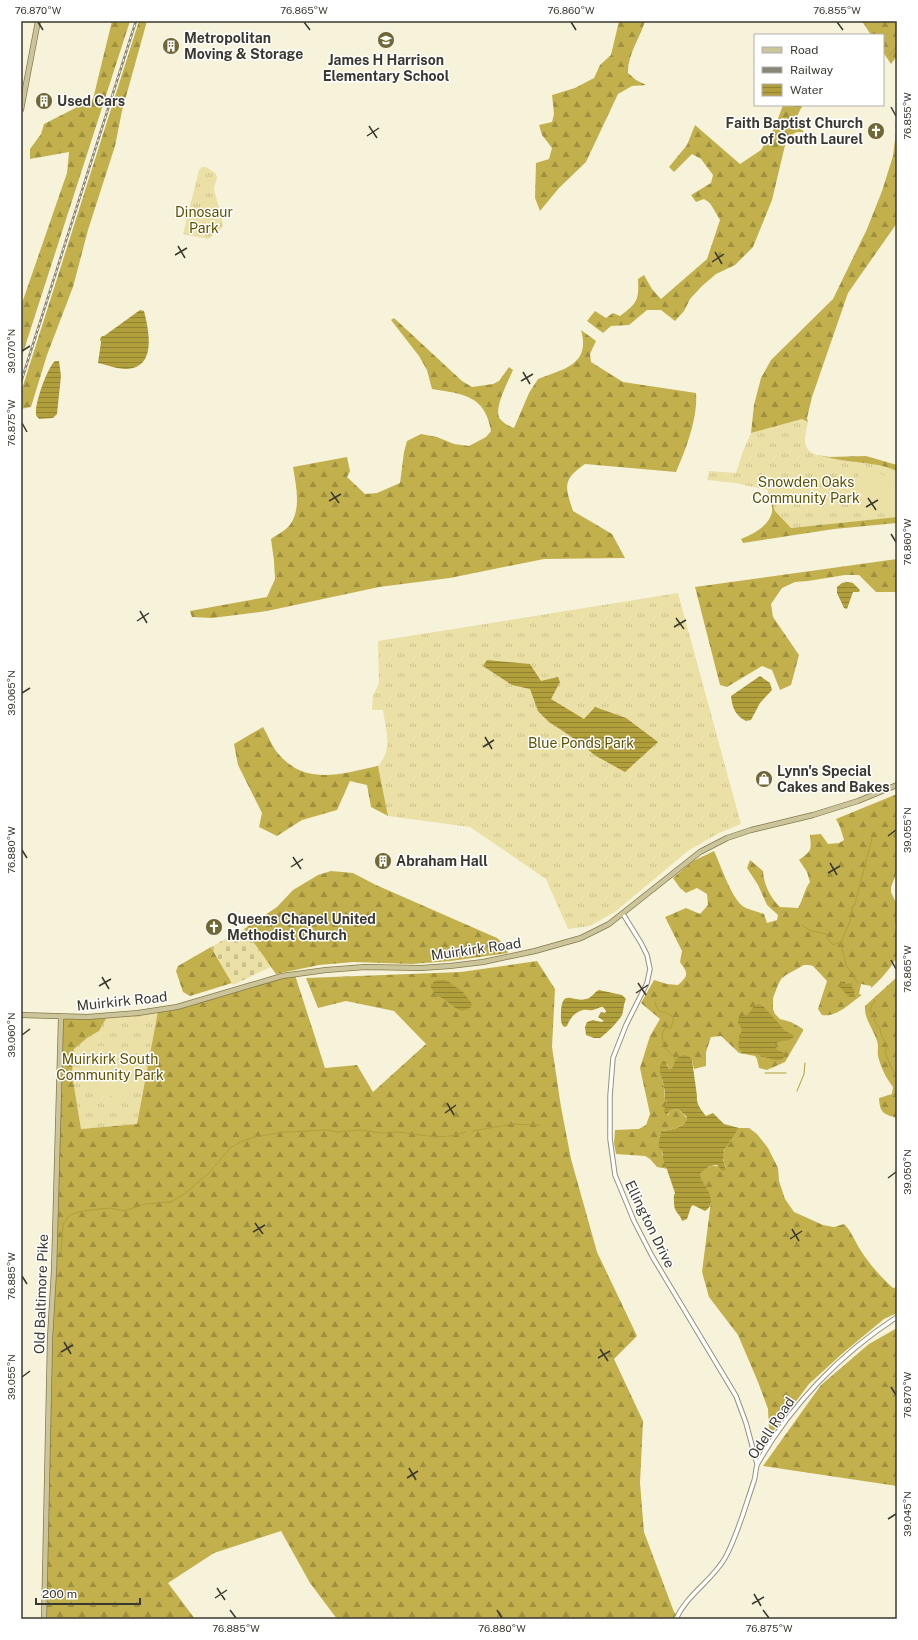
<svg xmlns="http://www.w3.org/2000/svg" width="918" height="1640" viewBox="0 0 918 1640" font-family="'Public Sans',sans-serif">
<style>
.grass{fill:url(#grass-tufts)}
.forest{fill:url(#forest-firs)}
.cemetery{fill:url(#cemetery-stones)}
.garden{fill:#ebe0a5}
.water{fill:url(#water-rules)}
.lines{fill:none;stroke-linecap:round;stroke-linejoin:round}
.stream{stroke:#b09f3b;stroke-width:1}
.minor-casing{stroke:#95917c;stroke-width:5.5}
.major-casing{stroke:#837a49;stroke-width:6}
.minor{stroke:#fff;stroke-width:3.5}
.major{stroke:#ccc49a;stroke-width:4.5}
.rail-casing{stroke:#898677;stroke-width:2.5}
.rail{stroke:#fff;stroke-width:1;stroke-dasharray:3;stroke-linecap:butt}
.ticks{fill:none;stroke:#3a382f;stroke-width:1.5}
.labels{text-anchor:middle;stroke-width:3;stroke-linejoin:round;paint-order:stroke}
.poi-label{font-size:14px;font-weight:bold;fill:#3a382f;stroke:#fff;text-anchor:start}
.park-label{font-size:14px;fill:#5e5201;stroke:#fff}
.street-label{font-size:14px;fill:#3a382f;stroke:#fff}
.neatline{fill:none;stroke:#3a382f;stroke-width:1.5}
.ticks-label{font-size:10px;text-anchor:middle;fill:#3a382f}
</style>
<defs>
<pattern id="grass-tufts" width="24" height="20" patternUnits="userSpaceOnUse"><rect width="24" height="20" fill="#ebe0a5"/><path d="M3 7l-1-3M5 7V3M7 7l1-3M15 17l-1-3M17 17v-4M19 17l1-3" fill="none" stroke="#cac18e"/></pattern>
<pattern id="forest-firs" width="22" height="20" patternUnits="userSpaceOnUse"><rect width="22" height="20" fill="#c2b04d"/><path d="M5 1l3.5 6h-7zM16 11l3.5 6h-7z" fill="#9f9040"/></pattern>
<pattern id="cemetery-stones" width="16" height="16" patternUnits="userSpaceOnUse"><rect width="16" height="16" fill="#ebe0a5"/><path d="M2 7V4a2 2 0 0 1 4 0v3zM10 15v-3a2 2 0 0 1 4 0v3z" fill="#cac18e"/></pattern>
<pattern id="water-rules" width="6" height="5" patternUnits="userSpaceOnUse"><rect width="6" height="5" fill="#b09f3b"/><path d="M0 2.5h6" fill="none" stroke="#908332"/></pattern>
</defs>
<rect width="100%" height="100%" fill="#f7f3db"/>
<path class="grass" d="M202,167h4l9,6 2,4 -3,12 9,35 -1,4 -14,11 -25,-5 16,-64z
M802,419l6,3c-3,15 -8,27 9,33l56,9 18,4 6,3v46l-106,11 -16,-17 -7,-21 -33,-7 -28,-3 2,-9 27,2 7,-22 8,-18z
M678,593l63,231 -22,9 -30,17 -73,61 -26,15 -22,3 -22,-50 -76,-52 -82,-11 -10,-50c15,-17 8,-35 5,-56h-11l1,-14 6,-13 -1,-42z
M158,1011l-21,113 -56,5 -9,-55 2,-25 13,-11 12,-7 8,-14z"/>
<path class="forest" d="M112,21h18l-109,338v-53l46,-133 2,-21 -39,7v-10l11,-15 3,-10 49,-25z
M139,21h8l-25,90 -7,35 -27,84 -15,57 -26,68 -16,52 -10,2v-17z
M619,21h26c-5,17 -18,35 -17,52l8,7 10,5 -14,1 -14,8 -32,68 -27,26 -19,23 -5,-13 1,-35 13,-4 3,-11 -10,-13 -3,-10 13,-3 2,-8 -2,-19 23,-7 19,-10 6,-13 11,-10z
M862,21h35v35l-6,8 -8,-12v-17h-12z
M783,105h20c-7,12 -9,16 1,27h-7l-10,5 -15,63 -19,47 -18,18 -19,9 -14,12 -12,13 -6,12 -9,10 -14,-11h-14l-18,15 -18,1 -8,7 -16,-12 8,-10 11,7 7,-5 7,3c17,-13 19,-15 18,-37l6,-4 8,14 9,10 46,-40 13,-39 -10,-17 -6,-4 -8,3 -5,-7 20,-12 2,-8 -12,-16 -9,-5 -18,18 -5,-5 18,-22 8,-20 45,39 21,-14 14,-23z
M897,122v101l-49,70 -36,104 -5,21 1,4 -6,-3 -51,14 3,-28 7,-27 10,-18 62,-61 34,-70 15,-38 11,-35 3,-25 -1,-6z
M394,318l68,63 10,6 21,-3 6,-3 10,-14 4,3c-5,12 -20,39 -13,49 3,4 9,7 14,9l15,-35 9,-14c25,-10 53,-14 43,-49l15,11 -6,13 1,8 32,20 73,11c2,25 -10,56 -20,79l-91,-8c-23,16 -20,22 -12,47l39,23 13,24 -81,1 -94,19 -71,9 -112,24 -55,7 -20,-1 -2,-6 77,-14 8,-18 -1,-18 -3,-22c5,-4 14,-8 18,-13 13,-16 7,-40 4,-59l54,-10 3,14 -3,6 18,17 12,-1 23,-10 4,-31 3,-11 14,-7 16,3 17,7 15,2 17,-9 5,-6c-6,-36 -28,-37 -59,-42l-5,-19 -8,-14 -28,-36z
M817,455l12,2 37,-1 31,9v6c-15,-7 -33,-8 -49,-10 -10,-1 -20,-4 -31,-6z
M768,490l7,21 16,17 106,-11v6l-63,6 -91,14 -2,-4c12,-5 28,-13 31,-27 1,-6 -3,-16 -4,-22z
M897,559v35l-2,-2h-19l-17,-17h-14l-37,6 -13,1 -13,6 -11,16 2,13 26,38 -8,30 -11,5 -8,-20 -10,-4 -35,21 -7,-2 -25,-98z
M263,727c5,8 8,17 13,24 28,36 64,23 102,15l10,50 -17,-9 -4,-22 -17,-4 -13,29 -35,10 -25,16 -18,-9 3,-14 -24,-48 -4,-21z
M897,794v78l-6,15v5l6,13v14l-2,8c2,6 4,26 1,32 -6,10 -17,22 -25,29v-2l-10,-2 -2,10 3,1c-11,7 -25,23 -40,20l-4,-6 9,-28 -14,-15 -4,-1h-5l-18,10 -5,4 -3,6 -5,13v11l2,5 5,5 11,3 12,7v2l-18,31 -18,8 -8,-2 -2,-9 -2,-3 -16,-3 -18,-17 -10,1 -5,15v14l-12,3 -2,-9 -6,-4c-9,-1 -9,7 -14,13h-3l-2,-5 -7,7 4,16 1,13 2,1v15l4,-6 7,-1 9,9c-2,10 -16,12 -26,13l-3,13 4,6v4l6,15 -11,-2 -7,-8 -5,-3 -29,-2 -2,-11 1,-13 24,-1 7,-4 4,-11 -10,-46 10,-32 10,-17 -19,-16 13,-23 13,4 11,1c11,-10 10,-12 2,-23l2,-11 -17,-34 21,-9 14,6 8,-9 -1,-11 -10,-6 -11,5 -6,-5 -7,-10 20,-17 21,-10c7,14 18,51 32,57 5,2 12,4 18,6l3,9 10,-3 1,-5 -11,-10 -9,-20 -11,-17 3,-8 13,11c1,14 7,26 17,36l18,1c5,-8 6,-18 12,-26l-3,-10 -8,-12c14,-10 12,-10 11,-25l11,-1 7,10 11,-1 5,-3 -4,-13 -4,-8z
M331,871l22,2 23,12 121,53 7,6 4,9 -57,8 -39,3 -58,-2 -35,3 -43,9 -32,-45 33,-22 16,-17 25,-15z
M211,947l21,36 -42,13 -7,-4 -7,-21 2,-5z
M537,961l18,28 -3,58 9,60 10,52 26,93 40,84 -23,23 29,62 -3,62 4,49 30,80 6,7h-343l-27,-36 -29,-52 -67,22 -46,30 27,36h-151l17,-602h46l-8,14 -12,7 -13,11 -2,25 9,55 56,-5 21,-113 137,-36 30,93 32,-3 16,27 53,-48 -32,-33 -48,-10 -28,7 -12,-30 155,-6z
M897,977v141c-14,-4 -17,-5 -18,-20l13,-4 1,-7c-7,-9 -12,-19 -15,-31 -1,-5 1,-10 -1,-15 -4,-13 -13,-22 -12,-35z
M739,1128h10l8,6 11,14 10,20 1,13 6,18 9,13 29,13 11,2 10,-3c8,8 11,18 17,27 9,14 20,26 32,37l4,-1v26l-13,6 -41,34 -34,31 -36,48 -4,-2 -1,-21 -10,-27 -20,-47 -29,-38 -7,-25 9,-71c-3,-10 -9,-17 -11,-26 5,-11 17,-10 26,-7 -9,-16 5,-28 13,-40z
M897,1328v158l-134,-20 58,-81 48,-41z"/>
<path class="cemetery" d="M244,929l27,38 -38,18 -22,-38z"/>
<path class="garden" d="M780,441l12,6 -3,7 -12,-6z
M859,469c13,1 34,6 38,21 1,5 0,13 0,19l-41,2z
M85,1045l48,3 3,5 -8,50c-33,-11 -43,-23 -43,-58z"/>
<path class="water" d="M140,310l4,1c5,20 13,57 -18,58 -9,0 -19,-4 -28,-6l3,-21 -1,-3 2,-3h2z
M55,361h4l2,15 -4,38 -4,4 -14,1c-2,-3 -3,-2 -3,-6 -1,-10 11,-45 19,-52z
M847,582l6,1 7,7 -1,2h-6l-6,17 -3,-1 -7,-15v-6l5,-4z
M487,660l43,4 11,17 17,-4 2,5 -9,17 33,20 11,-12 31,11 32,24 -33,30 -29,-16 -27,-21 -20,-13 -11,-11 -8,-22 -18,-4 -29,-19z
M760,676l10,7 2,7 -12,13 -9,17 -5,1c-10,-5 -14,-13 -15,-25z
M437,980h8l4,2 14,10 9,12 -1,3c-14,11 -21,-8 -34,-11l-6,-8v-4z
M842,982h3l1,2 6,-1v4l3,4 -2,4 -2,-1 -3,2 -8,-9z
M599,990l23,5 4,4c-3,7 -2,10 -4,16 -3,6 -16,19 -22,23h-6l-8,-3 -1,-8 2,-5 6,-2 8,2 3,-1 -6,-4 3,-5 4,1 1,-2 -3,-4c-4,0 -6,2 -10,3 -3,1 -6,-1 -10,0 -8,2 -13,8 -16,16l-3,1c-4,-4 -3,-10 -3,-16 2,-23 12,-8 25,-12 6,-1 8,-7 13,-9z
M759,1004l4,2 18,20 4,5 7,3 2,2c-4,7 -13,3 -19,8l2,6 7,3 -1,6c-3,1 -3,1 -6,1 -7,0 -14,-5 -21,-6 -5,-1 -12,1 -15,-3 -6,-7 0,-14 1,-21l-4,-8 1,-5c10,-3 9,-1 15,-11z
M683,1055l7,2 2,3 5,36c-1,8 4,14 9,20l7,-3 11,11 15,4 -15,22 -1,10 3,10 -4,1 -5,-6c-7,0 -14,4 -17,10 3,12 20,26 5,36l-12,-6 -2,2 -4,12 -5,2c-2,-8 -8,-8 -8,-18 0,-5 -1,-6 1,-10l-12,-35 -1,-8 -3,-2 -1,-4 3,-13c10,-1 25,-3 26,-14l-9,-8 -7,1 -5,6 -2,-6 3,-9 -2,-1c0,-4 0,-8 -1,-13 -1,-9 -9,-19 0,-27l5,9h3l4,-10z"/>
<g class="lines">
<path class="stream" d="M890,55l7,-10
M802,925l9,6 16,3v4l6,7 4,-2 4,1 5,21 12,18
M841,944c3,-12 12,-24 11,-37l2,-1 2,-6 16,-62
M874,999l1,3 -3,2 -2,7 4,5 1,6 5,6 1,7 6,10 -2,8 12,27
M655,1002l3,8c5,3 18,4 15,12 0,2 -2,3 -2,6h-6l-3,6 2,13 12,12
M765,1073h21
M797,1091l7,-17 1,-11
M472,1131l41,-7 27,1
M58,1255l3,-4 2,-27 7,-9 12,-4 28,-3 14,3 21,-7 26,-2 13,-8 25,-21 21,-25 10,-6 14,-5 30,-5 42,-2 12,2 23,-2 21,3 16,-1 38,5 14,-1 16,-4"/>
<g class="minor-casing">
<path id="minor" d="M623,914l18,29 6,12 3,14 -3,14 -21,42 -13,33 -3,38v43l5,36 19,46 18,35 84,140 10,27 11,41
M676,1619c11,-25 36,-38 49,-61 12,-21 21,-54 29,-77 2,-5 1,-13 4,-18 33,-58 82,-109 139,-146"/>
</g>
<g class="major-casing">
<path id="major" d="M21,110l17,-89
M21,1015l66,2 51,-4 39,-6 105,-31 44,-6 39,-3 56,1 29,-2 33,-4 52,-11 46,-13 28,-14 91,-72 27,-14 24,-8 62,-15 45,-14 39,-16
M44,1619l6,-281 4,-68 7,-253"/>
</g>
<use href="#minor" class="minor"/>
<use href="#major" class="major"/>
<g class="rail-casing">
<path id="rail" d="M21,382l115,-361"/>
</g>
<use href="#rail" class="rail"/>
</g>
<path class="ticks" d="M38,22l5,8M304,22l6,8M571,22l5,8M837,22l6,8M891,107l5,9M369,126l8,12M367,136l12,-8M178,246l7,12M715,252l7,12M175,255l12,-7M712,262l12,-8M22,351l8,-5M523,372l7,12M521,381l12,-7M22,423l5,9M331,492l8,11M868,498l8,12M329,501l12,-7M866,507l12,-7M891,534l5,8M140,611l7,12M676,618l8,11M137,621l12,-8M674,627l12,-7M22,693l8,-5M485,737l7,12M483,747l11,-7M888,836l8,-6M22,850l5,8M293,857l8,12M830,863l7,12M291,867l12,-8M828,873l12,-7M891,960l5,9M102,977l7,12M638,983l8,12M99,986l12,-7M636,993l12,-8M22,1035l8,-6M447,1103l7,12M445,1113l11,-8M888,1178l8,-6M255,1223l8,11M792,1229l7,12M253,1232l12,-7M790,1239l12,-8M22,1276l5,8M64,1342l7,12M600,1349l8,12M61,1352l12,-7M598,1358l12,-7M22,1377l8,-6M891,1387l5,8M409,1468l7,12M407,1478l11,-7M888,1519l8,-5M217,1588l8,12M754,1594l7,12M215,1598l12,-8M752,1604l12,-7M230,1610l6,8M497,1610l5,8M763,1610l6,8"/>
<defs>
<g id="school-disc" transform="scale(0.9)"><circle r="9.5" fill="#706734" stroke="#fff"/><path d="M0-5L7-2L0 1L-7-2ZM-4 1L0 2.5L4 1V4Q0 6-4 4Z" fill="#fff"/></g>
<g id="building-disc" transform="scale(0.9)"><circle r="9.5" fill="#706734" stroke="#fff"/><path d="M-4-6H4V6H1V3H-1V6H-4ZM-2.5-4.3h1.7v1.8h-1.7ZM.8-4.3h1.7v1.8H.8ZM-2.5-1h1.7V.8h-1.7ZM.8-1h1.7V.8H.8Z" fill="#fff"/></g>
<g id="church-disc" transform="scale(0.9)"><circle r="9.5" fill="#706734" stroke="#fff"/><path d="M-1.2-6h2.4v3.5h3.3v2.4h-3.3V6h-2.4V-.1h-3.3v-2.4h3.3Z" fill="#fff"/></g>
<g id="shop-disc" transform="scale(0.9)"><circle r="9.5" fill="#706734" stroke="#fff"/><path d="M-5-2.5h2.3a2.7 3.5 0 0 1 5.4 0H5L5.5 6h-11ZM-1.5-2.5h3a1.5 2.3 0 0 0-3 0Z" fill="#fff"/></g>
</defs>
<g fill-rule="evenodd">
<use href="#school-disc" x="386" y="40"/>
<use href="#building-disc" x="171" y="46"/>
<use href="#building-disc" x="44" y="101"/>
<use href="#church-disc" x="876" y="131"/>
<use href="#shop-disc" x="764" y="779"/>
<use href="#building-disc" x="383" y="861"/>
<use href="#church-disc" x="214" y="927"/>
</g>
<g class="labels">
<g class="poi-label">
<text x="184" y="43">Metropolitan<tspan x="184" dy="16">Moving &amp; Storage</tspan></text>
<text x="386" y="65" text-anchor="middle">James H Harrison<tspan x="386" dy="16">Elementary School</tspan></text>
<text x="57" y="106">Used Cars</text>
<text x="863" y="128" text-anchor="end">Faith Baptist Church<tspan x="863" dy="16">of South Laurel</tspan></text>
<text x="777" y="776">Lynn's Special<tspan x="777" dy="16">Cakes and Bakes</tspan></text>
<text x="396" y="866">Abraham Hall</text>
<text x="227" y="924">Queens Chapel United<tspan x="227" dy="16">Methodist Church</tspan></text>
</g>
<g class="park-label">
<text x="204" y="217">Dinosaur<tspan x="204" dy="16">Park</tspan></text>
<text x="806" y="487">Snowden Oaks<tspan x="806" dy="16">Community Park</tspan></text>
<text x="581" y="748">Blue Ponds Park</text>
<text x="110" y="1064">Muirkirk South<tspan x="110" dy="16">Community Park</tspan></text>
</g>
<g class="street-label">
<text transform="translate(476 949) rotate(-8)" y="5">Muirkirk Road</text>
<text transform="translate(122 1001) rotate(-6)" y="5">Muirkirk Road</text>
<text transform="translate(650 1224) rotate(64)" y="5">Ellington Drive</text>
<text transform="translate(41 1294) rotate(-88)" y="5">Old Baltimore Pike</text>
<text transform="translate(771 1428) rotate(-56)" y="5">Odell Road</text>
</g>
</g>
<rect width="918" height="1640" fill="none" stroke="#ffffff" stroke-width="44"/>
<rect x="754" y="34" width="130" height="72" fill="#ffffff" stroke="#b0afac"/>
<rect x="762" y="47" width="20" height="6" fill="#ccc49a" stroke="#b0afac"/>
<text x="790" y="54" font-size="12" fill="#3a382f">Road</text>
<rect x="762" y="67" width="20" height="6" fill="#898677" stroke="#b0afac"/>
<text x="790" y="74" font-size="12" fill="#3a382f">Railway</text>
<rect x="762" y="84" width="20" height="12" fill="url(#water-rules)" stroke="#b0afac"/>
<text x="790" y="94" font-size="12" fill="#3a382f">Water</text>
<path d="M36 1598v6h104v-6" fill="none" stroke="#3a382f" stroke-width="2"/>
<text x="42" y="1598" font-size="12" fill="#3a382f" stroke="#ffffff" stroke-width="3" paint-order="stroke">200 m</text>
<rect x="22" y="22" width="874" height="1596" class="neatline"/>
<g class="ticks-label">
<text x="38" y="14">76.870°W</text>
<text x="304" y="14">76.865°W</text>
<text x="571" y="14">76.860°W</text>
<text x="837" y="14">76.855°W</text>
<text transform="translate(907 116) rotate(-90)" y="4">76.855°W</text>
<text transform="translate(11 351) rotate(-90)" y="4">39.070°N</text>
<text transform="translate(11 423) rotate(-90)" y="4">76.875°W</text>
<text transform="translate(907 542) rotate(-90)" y="4">76.860°W</text>
<text transform="translate(11 693) rotate(-90)" y="4">39.065°N</text>
<text transform="translate(907 830) rotate(-90)" y="4">39.055°N</text>
<text transform="translate(11 850) rotate(-90)" y="4">76.880°W</text>
<text transform="translate(907 969) rotate(-90)" y="4">76.865°W</text>
<text transform="translate(11 1035) rotate(-90)" y="4">39.060°N</text>
<text transform="translate(907 1172) rotate(-90)" y="4">39.050°N</text>
<text transform="translate(11 1276) rotate(-90)" y="4">76.885°W</text>
<text transform="translate(11 1377) rotate(-90)" y="4">39.055°N</text>
<text transform="translate(907 1395) rotate(-90)" y="4">76.870°W</text>
<text transform="translate(907 1514) rotate(-90)" y="4">39.045°N</text>
<text x="236" y="1632">76.885°W</text>
<text x="502" y="1632">76.880°W</text>
<text x="769" y="1632">76.875°W</text>
</g>
</svg>
